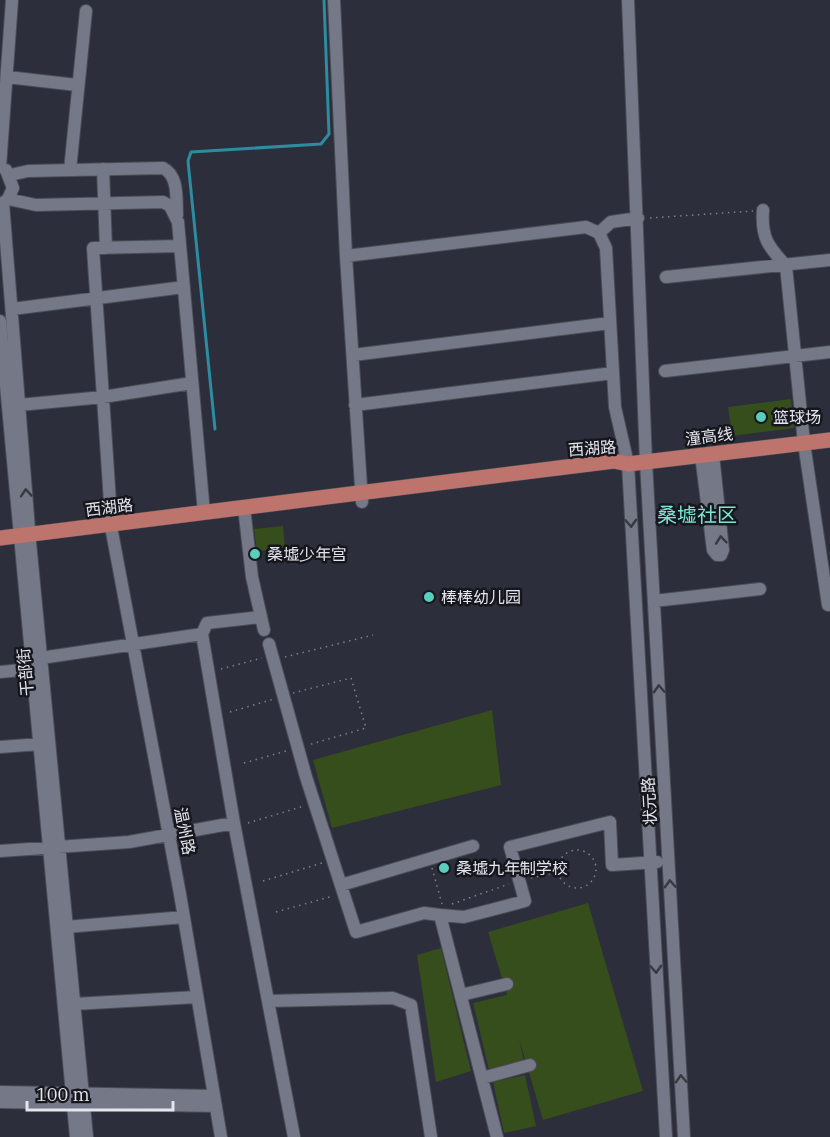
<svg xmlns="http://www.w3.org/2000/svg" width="830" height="1137" viewBox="0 0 830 1137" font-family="'IBM Plex Serif','Noto Sans SC',serif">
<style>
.green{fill:#364d1c}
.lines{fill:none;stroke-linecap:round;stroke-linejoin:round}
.stream{stroke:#2c8da1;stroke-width:3}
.minor-casing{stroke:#4a4c57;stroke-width:14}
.major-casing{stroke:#4a4c57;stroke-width:16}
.path{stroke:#7f818c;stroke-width:1.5;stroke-dasharray:1.5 4.5;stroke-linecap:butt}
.minor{stroke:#757887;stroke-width:12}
.major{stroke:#bd746d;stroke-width:15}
.oneway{stroke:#373942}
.poi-dot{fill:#5acebd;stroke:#16171d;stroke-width:2}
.labels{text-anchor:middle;stroke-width:5;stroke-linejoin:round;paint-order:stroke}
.poi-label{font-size:16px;fill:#e4e5ee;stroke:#16171d;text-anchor:start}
.street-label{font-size:16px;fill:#e4e5ee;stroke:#16171d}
.quarter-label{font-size:20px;fill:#7ce4d3;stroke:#16171d}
</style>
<rect width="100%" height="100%" fill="#2c2e3b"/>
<path class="green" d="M791,399l3,29 -62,8 -4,-29z
M283,526l2,22 -28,3 -3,-22z
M492,710l9,75 -169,43 -19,-68z
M588,903l55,188 -100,29 -24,-81 5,23 -35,8 -16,-67 34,-8 -19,-63z
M441,948l30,123 -35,11 -19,-127z
M525,1075l11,51 -32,7 -11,-51z"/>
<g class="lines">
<path class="stream" d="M215,429l-27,-268 3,-9 130,-8 8,-10 -5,-134"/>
<g class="minor-casing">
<path id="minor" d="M334,0l12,256 16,246
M628,0l18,462 38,675
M7,77l70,8
M0,167l12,-167
M103,169l3,79
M70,170l16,-159
M10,175l18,-4 135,-3c16,8 13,30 14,47
M8,199l28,6 127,-3 7,4 8,16 26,291
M3,203l27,339 57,595
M2,204l6,-5 5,-11 -7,-18
M763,210c-2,28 5,36 23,56l18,177 24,162
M599,233l12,-11 27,-4
M180,246l-87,2 19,284 68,362 41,243
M346,256l240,-29 13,6 7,15 9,159 13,57 38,673
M666,277l164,-17
M12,309l172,-22
M0,321l76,816
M353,355l257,-32
M665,371l165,-19
M19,405l84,-8 89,-14
M355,405l258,-32
M701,455l12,95 4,5h4l2,-5 -10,-96
M245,516l7,61 12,53
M654,601l106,-12
M202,634l32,189 60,314
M269,644l37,133 50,155 68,-19 16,2 57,222
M0,672l32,-3 9,-11 161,-24 5,-11 53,-6
M0,747l40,-3
M0,851l129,-9 105,-19
M341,885l132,-39
M440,915l24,2 61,-16 -15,-54 100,-25 2,43 45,-3
M66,927l118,-10
M461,995l46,-11
M268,1001l125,-3 18,7 20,132
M74,1004l123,-7
M482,1078l48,-13
M0,1092l214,4
M0,1102l216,4"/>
</g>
<g class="major-casing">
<path id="major" d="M0,538l614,-77 14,3 202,-24"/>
</g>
<path class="path" d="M650,218l103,-7
M285,657l88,-22
M221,669l41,-11
M293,693l58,-15 15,50 -58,17
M230,712l44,-13
M244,763l42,-12
M248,823l56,-17
M558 869a19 19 0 1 1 38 0a19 19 0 1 1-38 0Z
M432,868l10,36
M531,878l27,-6
M263,881l59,-18
M452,904l57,-20
M276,912l57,-16"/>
<use href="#minor" class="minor"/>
<use href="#major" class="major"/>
</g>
<defs><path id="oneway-chevron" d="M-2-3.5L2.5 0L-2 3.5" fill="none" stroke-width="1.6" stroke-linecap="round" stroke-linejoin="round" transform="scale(1.5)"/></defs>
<g class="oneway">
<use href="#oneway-chevron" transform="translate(26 493) rotate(-94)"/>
<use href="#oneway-chevron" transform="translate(631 523) rotate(87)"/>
<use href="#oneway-chevron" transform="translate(721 540) rotate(-96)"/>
<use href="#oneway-chevron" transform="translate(659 689) rotate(-93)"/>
<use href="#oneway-chevron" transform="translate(670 884) rotate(-93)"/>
<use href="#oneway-chevron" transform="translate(656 969) rotate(87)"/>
<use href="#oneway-chevron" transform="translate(681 1079) rotate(-93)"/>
</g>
<g class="poi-dot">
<circle cx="761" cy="417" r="6"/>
<circle cx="255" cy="554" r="6"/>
<circle cx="429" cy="597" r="6"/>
<circle cx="444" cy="868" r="6"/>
</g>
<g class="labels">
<g class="poi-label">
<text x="773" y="423">篮球场</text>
<text x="267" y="560">桑墟少年宫</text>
<text x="441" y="603">棒棒幼儿园</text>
<text x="456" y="874">桑墟九年制学校</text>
</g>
<g class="street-label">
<text transform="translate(709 436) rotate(-7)" y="6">潼高线</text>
<text transform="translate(592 448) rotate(-4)" y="6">西湖路</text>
<text transform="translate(109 507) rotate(-7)" y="6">西湖路</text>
<text transform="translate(25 672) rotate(-95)" y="6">干部街</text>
<text transform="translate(649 801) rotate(-93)" y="6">状元路</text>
<text transform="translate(185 831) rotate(79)" y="6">温州路</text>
</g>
<g class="quarter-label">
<text x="697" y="522">桑墟社区</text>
</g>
</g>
<path d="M27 1101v9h146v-9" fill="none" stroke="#e4e5ee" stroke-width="3"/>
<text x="36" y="1101" font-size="18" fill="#e4e5ee" stroke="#16171d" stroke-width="4.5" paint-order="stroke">100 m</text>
</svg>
